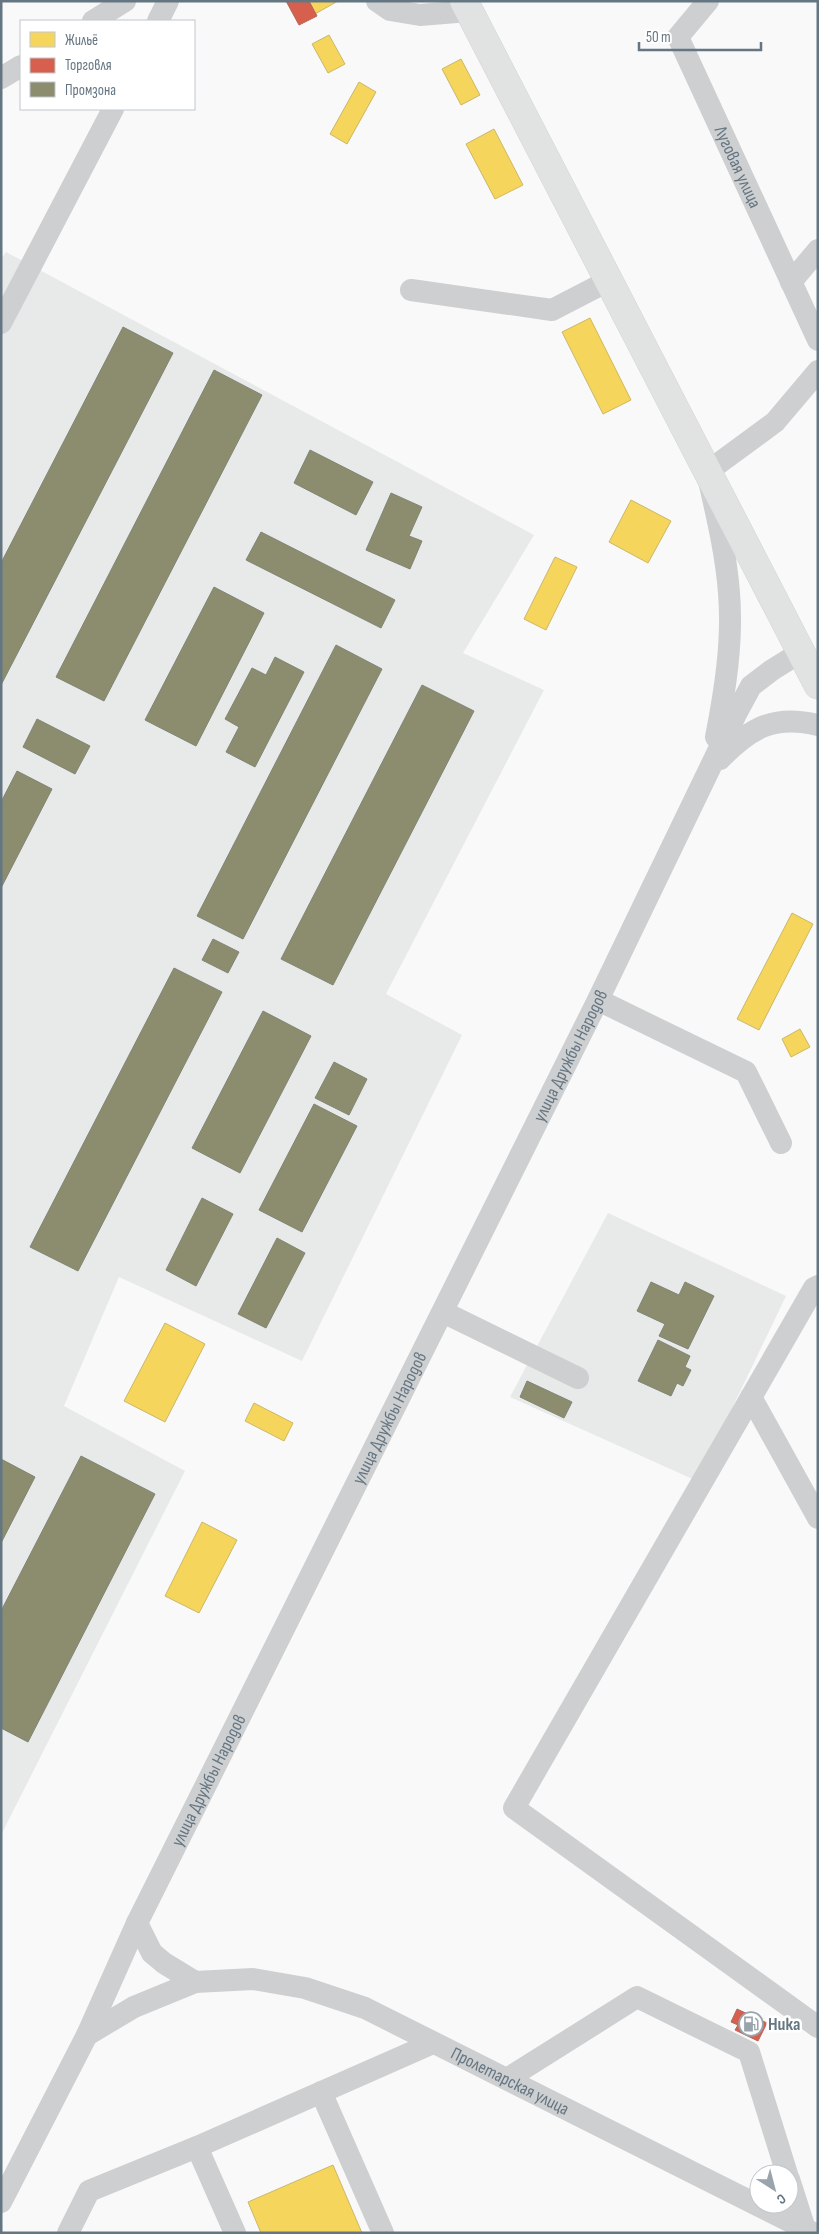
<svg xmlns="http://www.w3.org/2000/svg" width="819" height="2234" viewBox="0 0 819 2234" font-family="'Sofia Sans Condensed',sans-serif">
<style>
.built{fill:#e8e9e9}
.homes{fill:#f6d55c;stroke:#cab868}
.shops{fill:#d6604d;stroke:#b4675d}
.industry{fill:#8c8c6e;stroke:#808574}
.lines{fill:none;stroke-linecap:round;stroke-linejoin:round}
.major-casing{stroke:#d5d6d7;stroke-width:29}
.minor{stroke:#cecfd0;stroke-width:22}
.major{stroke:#e1e2e2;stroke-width:28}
.labels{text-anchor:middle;stroke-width:5;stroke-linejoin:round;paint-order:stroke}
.street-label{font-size:18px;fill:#657683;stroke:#fff}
.poi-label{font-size:18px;font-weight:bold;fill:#657683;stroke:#fff;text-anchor:start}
</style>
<rect width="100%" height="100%" fill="#f9f9f9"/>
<path class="built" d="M6,252l528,283 -71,118 81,37 -158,304 76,41 -160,326 -183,-84 -55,129 121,65 -184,364v-1576z
M608,1213l178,83 -89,185 -187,-84z"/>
<path class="homes" d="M309,1h29l-23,13z
M329,35l16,29 -17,9 -16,-29z
M461,59l19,36 -19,10 -19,-36z
M359,82l17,10 -29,52 -17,-10z
M494,129l29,56 -28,14 -29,-55z
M590,318l41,82 -28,14 -41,-82z
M631,500l40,21 -23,42 -39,-21z
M555,557l22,10 -31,63 -22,-11z
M792,913l21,11 -54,106 -22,-11z
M800,1029l10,18 -19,10 -9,-18z
M165,1323l40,21 -40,78 -41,-21z
M254,1403l39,20 -9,18 -39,-20z
M202,1522l35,18 -38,73 -34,-17z
M333,2165l29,68h-101l-13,-31z"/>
<path class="shops" d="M286,1h23l8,15 -18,9z
M737,2009l30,14 -9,18 -23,-11 3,-5 -7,-3z"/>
<path class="industry" d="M123,327l50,26 -172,332v-122z
M214,370l48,25 -158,306 -48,-24z
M310,450l63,32 -17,33 -62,-32z
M391,493l31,14 -13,29 13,5 -12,28 -44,-19z
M261,532l134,68 -14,28 -135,-68z
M214,587l50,26 -68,133 -51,-26z
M336,645l46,24 -139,270 -46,-23z
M275,657l29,15 -49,95 -29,-15 13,-25 -14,-8 27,-51 14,7z
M422,685l52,26 -141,274 -52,-26z
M37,719l53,27 -15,28 -52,-27z
M17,771l35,18 -51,99v-86z
M213,939l26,13 -11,21 -26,-13z
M174,968l48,24 -144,279 -48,-24z
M263,1011l48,25 -71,137 -48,-25z
M334,1062l33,17 -18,36 -34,-17z
M314,1104l43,22 -55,106 -43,-22z
M202,1198l31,16 -37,72 -30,-16z
M277,1238l28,15 -39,75 -28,-14z
M651,1282l28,13 6,-13 29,14 -26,53 -29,-13 6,-12 -28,-13z
M658,1340l32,16 -5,11 6,3 -8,16 -6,-3 -6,13 -33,-15z
M527,1381l45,21 -8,16 -44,-21z
M81,1456l74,38 -127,248 -27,-14v-117z
M1,1459l34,18 -34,66z"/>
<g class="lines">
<g class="major-casing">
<path id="major" d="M464,1l354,684"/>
</g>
<g class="minor">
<path d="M377,1l13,9 30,5 49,-4"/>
<path id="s1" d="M708,1l-30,36 140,303"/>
<path d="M93,21l32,-20"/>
<path d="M158,21l10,-20"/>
<path d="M1,78l20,-12"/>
<path d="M791,282l27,-32"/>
<path d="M411,290l141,20 56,-29"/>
<path d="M1,323l112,-214"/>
<path d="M716,737c9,-46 17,-96 13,-144 -3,-41 -13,-81 -22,-121l68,-50 43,-51"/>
<path d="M720,759c30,-31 54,-45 98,-34"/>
<path d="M598,1000l148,72 35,71"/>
<path d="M818,1286l-4,2 -300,520 304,219"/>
<path d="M443,1312l135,66"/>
<path d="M751,1397l67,121"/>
<path id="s2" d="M137,1923l15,30 12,10 31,19 58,-3 52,9 60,20 448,225"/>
<path d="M87,2035l47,-28 61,-25"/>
<path d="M507,2079l130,-82 112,55 38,122"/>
<path d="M321,2092l62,141"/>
<path d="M197,2147l38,86"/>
<path d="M789,2179l16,50"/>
<path id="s3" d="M1,2202l86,-167 50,-112 461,-923 139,-288 14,-26 21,-16 29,-18"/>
<path d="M68,2233l21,-42 108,-44 236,-104"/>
</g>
<use href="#major" class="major"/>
</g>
<defs>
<g id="fuel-ring" transform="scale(1.25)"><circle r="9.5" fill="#fff" stroke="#99a4ac" stroke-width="1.5"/><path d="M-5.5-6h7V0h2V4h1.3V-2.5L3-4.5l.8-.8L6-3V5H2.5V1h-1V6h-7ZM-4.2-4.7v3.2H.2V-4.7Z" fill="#99a4ac"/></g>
</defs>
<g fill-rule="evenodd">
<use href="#fuel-ring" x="751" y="2024"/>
</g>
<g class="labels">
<g class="street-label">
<text dy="6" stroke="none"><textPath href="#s1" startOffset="190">Луговая улица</textPath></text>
<text dy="6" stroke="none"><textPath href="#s3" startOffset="1280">улица Дружбы Народов</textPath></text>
<text dy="6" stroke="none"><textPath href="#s3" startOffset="875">улица Дружбы Народов</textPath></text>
<text dy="6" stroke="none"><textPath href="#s3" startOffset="470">улица Дружбы Народов</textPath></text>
<text dy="6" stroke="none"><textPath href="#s2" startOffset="422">Пролетарская улица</textPath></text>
</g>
<g class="poi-label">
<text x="768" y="2030">Ника</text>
</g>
</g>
<rect width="819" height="2234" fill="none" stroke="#657683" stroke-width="5"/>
<rect x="20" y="20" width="175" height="90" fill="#ffffff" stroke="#c1c8cd"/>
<rect x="30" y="32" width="25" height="15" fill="#f6d55c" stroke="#c1c8cd"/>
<text x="65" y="45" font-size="15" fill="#657683">Жильё</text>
<rect x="30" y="58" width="25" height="15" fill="#d6604d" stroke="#c1c8cd"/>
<text x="65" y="70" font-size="15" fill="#657683">Торговля</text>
<rect x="30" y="82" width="25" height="15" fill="#8c8c6e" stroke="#c1c8cd"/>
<text x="65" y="95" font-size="15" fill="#657683">Промзона</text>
<g transform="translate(774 2189) rotate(144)"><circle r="24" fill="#ffffff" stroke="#c1c8cd"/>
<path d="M0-4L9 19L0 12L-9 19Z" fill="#99a4ac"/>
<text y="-8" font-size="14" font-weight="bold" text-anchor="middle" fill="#657683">С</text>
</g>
<path d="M639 42v8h122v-8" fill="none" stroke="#657683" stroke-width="2.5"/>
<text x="646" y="42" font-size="15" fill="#657683" stroke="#ffffff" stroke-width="4" paint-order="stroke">50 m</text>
</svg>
